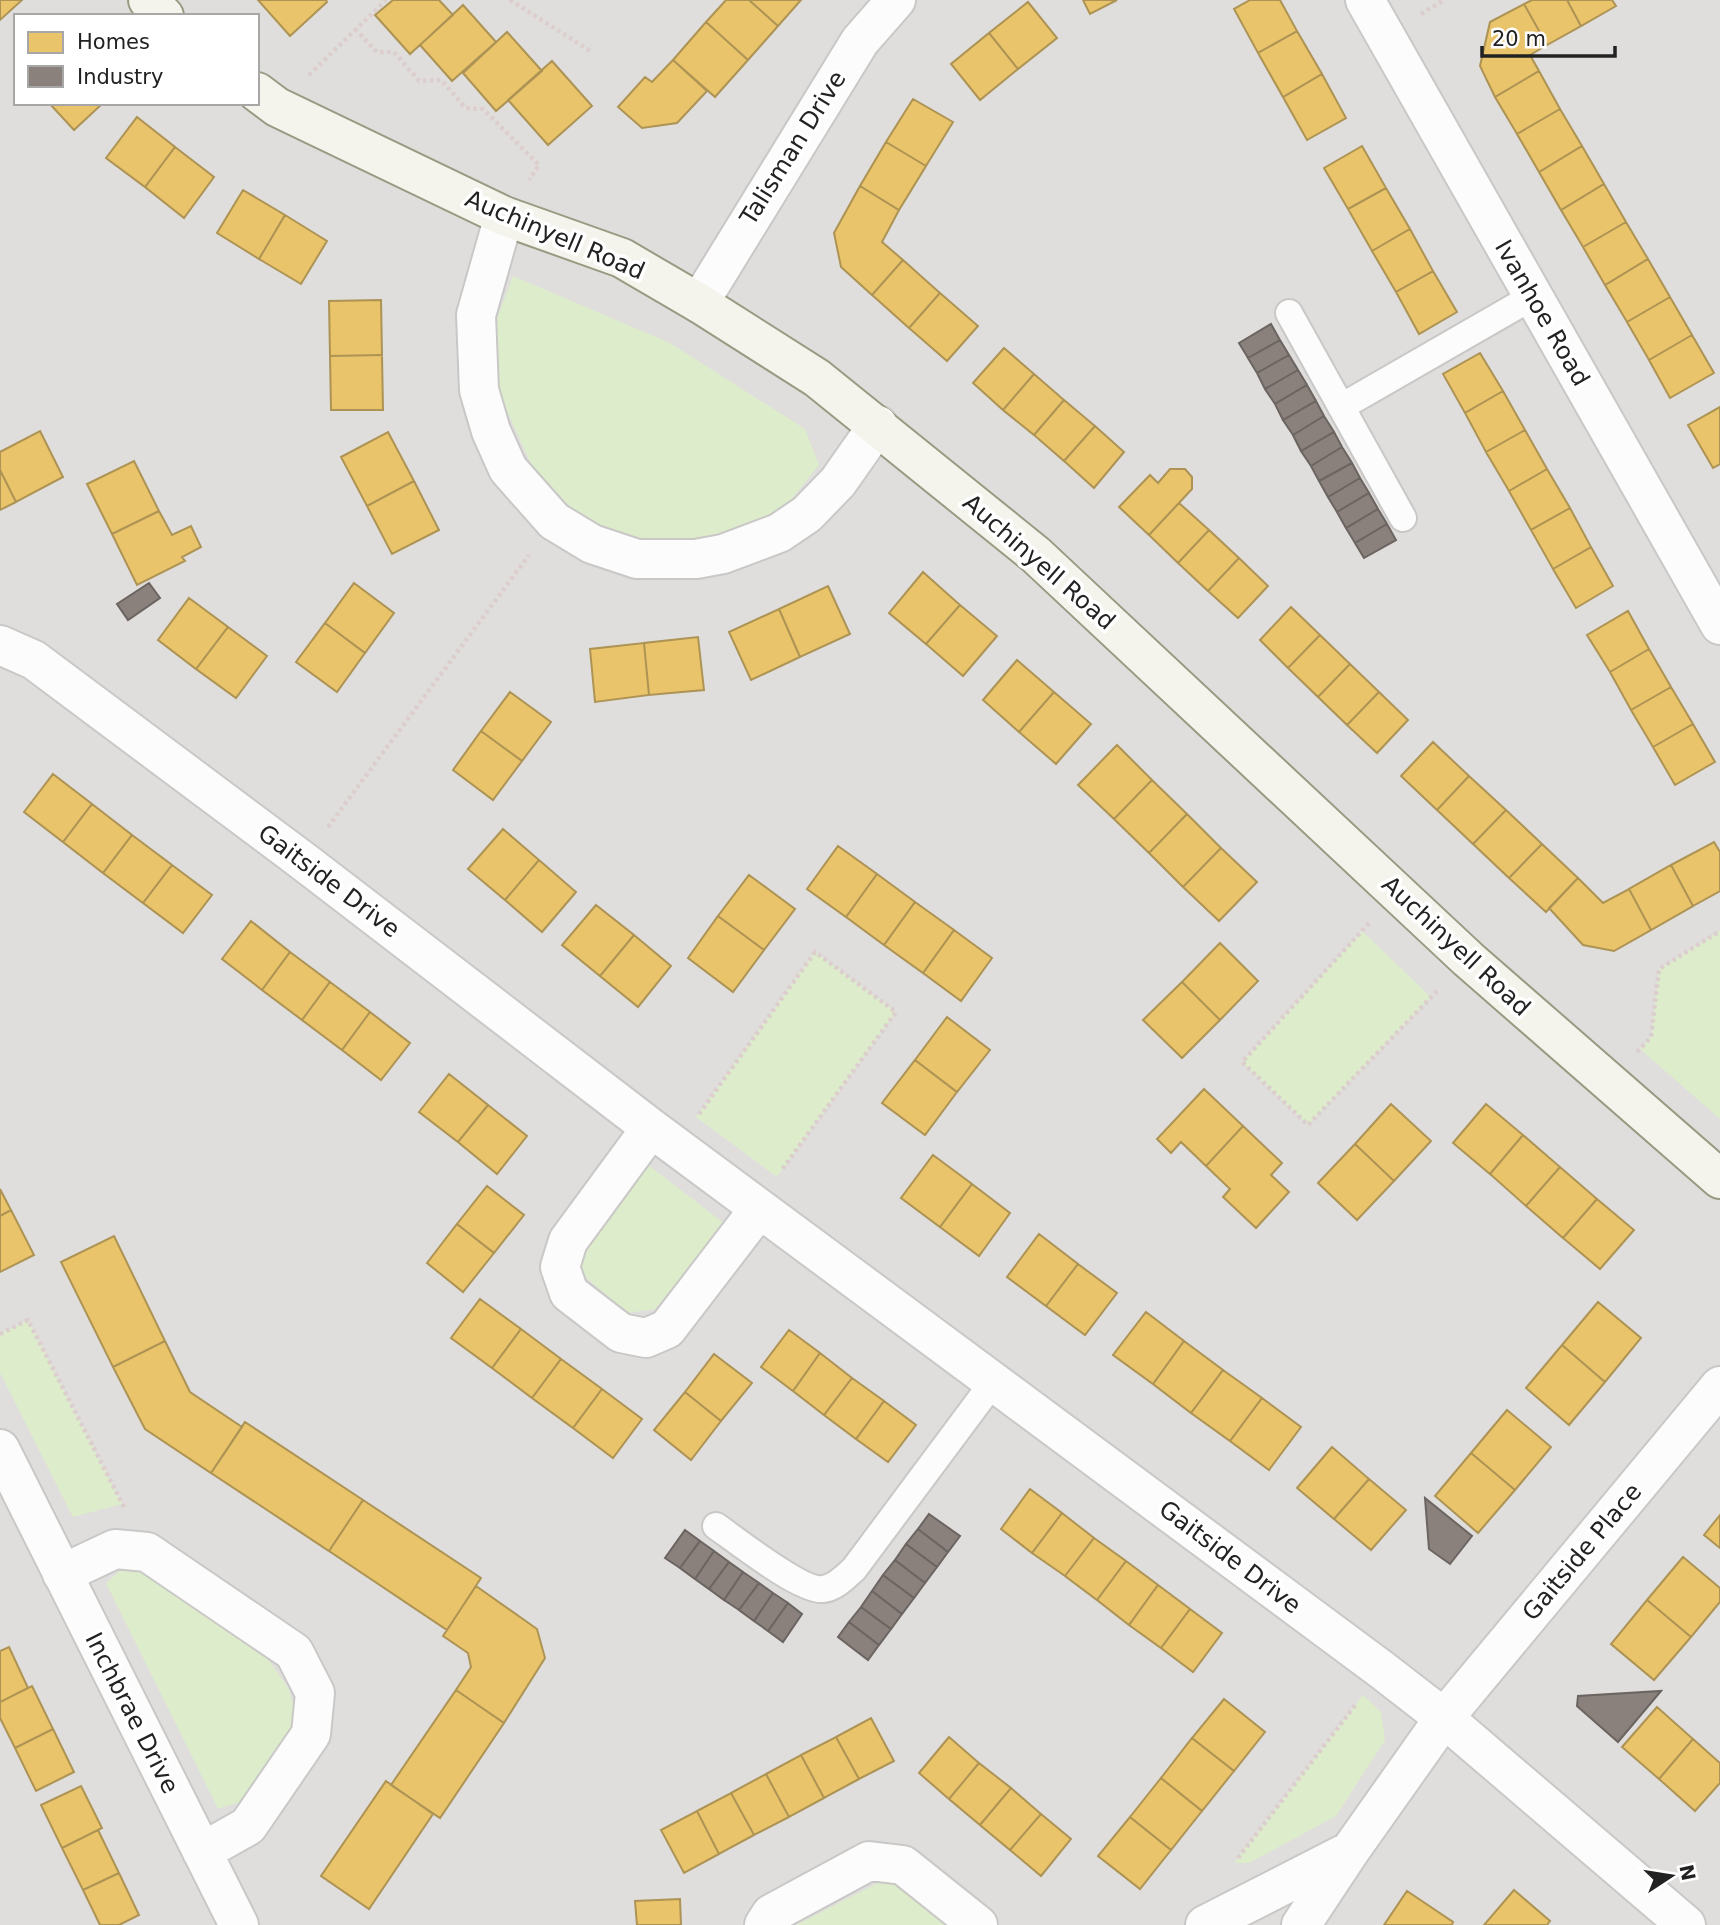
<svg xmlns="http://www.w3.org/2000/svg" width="1720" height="1925" viewBox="0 0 1720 1925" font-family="'DejaVu Sans',sans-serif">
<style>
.residential{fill:#dfdedc;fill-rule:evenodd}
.grass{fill:#ddeccb}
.homes{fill:#e9c46a;stroke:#ad9354;stroke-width:2}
.industry{fill:#8a817c;stroke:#6b6461;stroke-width:2}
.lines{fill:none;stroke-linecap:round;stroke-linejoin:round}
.lane-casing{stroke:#c9c8c7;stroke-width:30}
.street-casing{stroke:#c9c8c7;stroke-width:42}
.secondary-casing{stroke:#999a82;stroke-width:42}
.path{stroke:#dccecd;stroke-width:4.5;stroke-dasharray:3.5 3.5;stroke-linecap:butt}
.lane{stroke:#fdfcfc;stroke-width:26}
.street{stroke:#fdfcfc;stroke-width:38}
.secondary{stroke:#f4f4ed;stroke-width:38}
.labels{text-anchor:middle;stroke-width:7;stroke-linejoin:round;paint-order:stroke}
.street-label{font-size:24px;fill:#222;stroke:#fff}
</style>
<rect width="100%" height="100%" fill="#f0eeeb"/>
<path class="residential" d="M0,0h1720v1925h-1720zM16,16h241v87h-241z"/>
<path class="grass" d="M513,276l157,67 135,86 14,36 -37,46 -71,32 -72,1 -59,-27 -47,-49 -34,-74 -3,-73z
M1362,931l69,66 -123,128 -66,-63z
M1720,931v188l-80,-70 11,-12 8,-68z
M815,952l81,60 -119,165 -81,-60z
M647,1164l78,60 -70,85 -28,4 -45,-39 -1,-28z
M28,1320l94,184 -49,13 -73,-144v-39z
M123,1568l19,3 123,84 24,34 9,35 -48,75 -32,10 -112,-226z
M1363,1695l18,17 4,28 -49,76 -87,47h-15z
M880,1882l27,4 48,39h-159z"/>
<path class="homes" d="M0,0h22l-22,20z
M258,0h68l1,2 -37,34z
M393,0h46l14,15 -43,39 -35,-39z
M726,0h23l29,26 -30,34 -42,-38z
M749,0h52l-23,26z
M1083,0h34l-27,14z
M1250,0h30l17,31 -39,22 -24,-44z
M1532,0h35l14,26 -34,19 -23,-41z
M1567,0h45l4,6 -35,20z
M1028,2l29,36 -39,31 -29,-36z
M1524,4l23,41 -17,10 9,16 -44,26 -15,-31 10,-44z
M463,5l33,37 -44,39 -32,-36z
M706,22l42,38 -33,37 -42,-37z
M1297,31l25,43 -39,23 -25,-44z
M507,32l35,39 -46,40 -33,-38z
M989,33l29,36 -38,31 -29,-36z
M673,60l34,31 -30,32 -35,5 -24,-21 27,-30 7,5z
M552,61l40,45 -44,39 -40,-45z
M1539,71l21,38 -43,25 -22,-37z
M1322,74l24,44 -39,22 -24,-43z
M913,99l40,23 -27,44 -40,-24z
M49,103h54l-29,27z
M1560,109l22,37 -43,26 -22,-38z
M137,117l38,30 -30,40 -39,-29z
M886,142l40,24 -27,44 -39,-24z
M1362,146l24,42 -38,21 -24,-41z
M1582,146l22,38 -43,26 -22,-38z
M175,147l39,30 -30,41 -39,-31z
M1604,184l22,38 -43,25 -22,-37z
M860,186l39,24 -17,32 21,18 -31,35 -31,-28 -7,-34z
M1386,188l24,41 -38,22 -24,-42z
M243,190l42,25 -26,44 -42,-26z
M285,215l42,26 -26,43 -42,-25z
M1626,222l22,37 -43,26 -22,-38z
M1410,229l23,42 -37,21 -24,-41z
M1648,259l22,38 -43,25 -22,-37z
M903,260l37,33 -31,35 -37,-33z
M1433,271l24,41 -38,22 -23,-42z
M940,293l38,33 -31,35 -38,-33z
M1670,297l22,38 -43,25 -22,-38z
M381,300l1,55 -52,1 -1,-55z
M1692,335l22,38 -44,25 -21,-38z
M1004,348l30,26 -31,36 -30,-27z
M1480,353l23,38 -38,22 -22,-39z
M382,355l1,55h-52l-1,-54z
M1034,374l30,26 -30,35 -31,-25z
M1503,391l22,39 -39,22 -21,-39z
M1064,400l31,26 -31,35 -30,-26z
M1720,407v57l-7,4 -25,-43z
M1095,426l29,26 -30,36 -30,-27z
M1525,430l22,39 -38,22 -23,-39z
M40,431l23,46 -47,25 -16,-32v-18z
M388,432l26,49 -47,25 -26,-49z
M134,461l25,50 -47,23 -25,-50z
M1170,469h15l7,8v12l-43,46 -30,-28 31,-32 8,8z
M1547,469l23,39 -39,22 -22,-39z
M0,470l16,32 -16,8z
M414,481l25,49 -47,24 -25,-48z
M1179,503l30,27 -31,33 -29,-28z
M1570,508l21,39 -38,22 -22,-39z
M159,511l13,24 19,-9 10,21 -19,10 3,4 -48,24 -25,-51z
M1209,530l30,28 -31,33 -30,-28z
M1591,547l22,39 -37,22 -23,-39z
M1239,558l29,28 -30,32 -30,-27z
M923,572l37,33 -34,39 -37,-31z
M354,583l40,30 -29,40 -40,-30z
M828,586l22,48 -50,23 -21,-48z
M189,598l39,29 -32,42 -38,-29z
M960,605l37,31 -34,40 -37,-32z
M1291,607l29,28 -32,33 -28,-28z
M779,609l21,48 -49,23 -22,-48z
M1628,611l21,38 -39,23 -23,-37z
M325,623l40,30 -28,39 -41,-30z
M228,627l39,29 -31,42 -40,-29z
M1320,635l30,29 -32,33 -30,-29z
M698,637l6,53 -55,5 -5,-52z
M644,643l5,52 -54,7 -5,-53z
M1649,649l22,38 -40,23 -21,-38z
M1017,660l37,32 -35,40 -36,-32z
M1350,664l29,28 -32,33 -29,-28z
M1671,687l22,37 -40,23 -22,-37z
M510,692l41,30 -29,39 -41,-30z
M1054,692l37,32 -35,40 -37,-32z
M1379,692l29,28 -31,33 -30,-28z
M1693,724l22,38 -40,23 -22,-38z
M481,731l41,30 -29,39 -40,-30z
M1433,742l36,34 -32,34 -36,-34z
M1117,745l35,35 -38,39 -36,-34z
M53,774l39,30 -29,38 -39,-30z
M1469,776l37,34 -33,34 -36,-34z
M1152,780l35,34 -38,39 -35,-34z
M92,804l40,31 -29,38 -40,-31z
M1506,810l36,34 -33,34 -36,-34z
M1187,814l34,34 -38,39 -34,-34z
M503,829l36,31 -34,40 -37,-31z
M132,835l40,30 -29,38 -40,-30z
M1714,842l6,10v39l-27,15 -22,-41z
M1542,844l36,34 -32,34 -37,-34z
M838,846l39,28 -31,43 -39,-28z
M1221,848l36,34 -38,39 -36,-34z
M539,860l37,32 -34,40 -37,-32z
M172,865l40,30 -29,38 -40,-30z
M1671,865l22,41 -42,24 -22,-41z
M877,874l38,28 -31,43 -38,-28z
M749,875l46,34 -31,41 -46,-34z
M1578,878l25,25 26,-14 22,41 -37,21 -31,-6 -34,-37z
M915,902l39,28 -31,43 -39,-28z
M596,905l38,30 -34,41 -38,-31z
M718,916l46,34 -31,42 -45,-34z
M251,921l39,31 -28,38 -40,-31z
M954,930l38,28 -31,43 -38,-28z
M634,935l37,31 -33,41 -38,-31z
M1220,943l38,38 -38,39 -38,-38z
M290,952l40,30 -28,38 -40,-30z
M330,982l40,30 -28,38 -40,-30z
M1182,982l38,38 -38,38 -39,-38z
M370,1012l40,31 -29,37 -39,-30z
M947,1017l43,33 -33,42 -42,-32z
M915,1060l42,32 -32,43 -43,-32z
M449,1074l39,31 -30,37 -39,-30z
M1204,1089l39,37 -37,40 -25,-24 -10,11 -14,-14z
M1391,1104l40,37 -37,40 -39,-37z
M1486,1104l37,31 -33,39 -37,-31z
M488,1105l39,31 -30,38 -39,-32z
M1243,1126l39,37 -11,12 18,17 -33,36 -33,-31 7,-8 -24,-23z
M1523,1135l37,32 -34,39 -36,-32z
M1355,1144l39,37 -37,39 -39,-37z
M933,1155l39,29 -32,43 -39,-29z
M1560,1167l37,32 -34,39 -37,-32z
M972,1184l38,29 -31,43 -39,-29z
M487,1186l37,29 -30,38 -37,-29z
M0,1189l11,21 -11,6z
M1597,1199l37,31 -34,39 -37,-31z
M11,1210l23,45 -34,17v-56z
M457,1224l37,29 -31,39 -36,-29z
M1039,1234l39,30 -32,42 -39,-29z
M114,1236l51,105 -52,26 -52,-105z
M1078,1264l39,29 -32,42 -39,-29z
M480,1299l41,30 -29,39 -41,-30z
M1598,1302l43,36 -36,44 -43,-37z
M1146,1312l38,29 -31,43 -40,-29z
M521,1329l40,30 -29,39 -40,-30z
M789,1330l31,23 -27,38 -32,-24z
M165,1341l25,51 52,35 -31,46 -66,-44 -32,-62z
M1184,1341l39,29 -32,43 -38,-29z
M1562,1345l43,37 -36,43 -43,-37z
M820,1353l32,25 -28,37 -31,-24z
M714,1354l38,29 -31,38 -36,-29z
M561,1359l41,30 -29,39 -41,-30z
M1223,1370l39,28 -32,43 -39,-28z
M852,1378l32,23 -28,38 -32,-24z
M602,1389l40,30 -29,39 -40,-30z
M685,1392l36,29 -30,39 -37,-30z
M1262,1398l39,29 -32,43 -39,-29z
M884,1401l32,24 -28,37 -32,-23z
M1507,1410l44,37 -36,43 -44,-37z
M245,1422l118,78 -34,51 -118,-78z
M1332,1447l37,32 -35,40 -37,-31z
M1471,1453l44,37 -37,43 -43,-37z
M1369,1479l37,31 -35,40 -37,-31z
M1030,1489l32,24 -30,40 -31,-24z
M363,1500l118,78 -34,52 -118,-79z
M1062,1513l32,25 -29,38 -33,-23z
M1720,1515v33l-16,-13z
M1094,1538l32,23 -29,39 -32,-24z
M1683,1557l37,31v14l-29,35 -44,-37z
M1126,1561l32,24 -29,40 -32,-25z
M1158,1585l32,24 -29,39 -32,-23z
M476,1586l61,43 8,29 -41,65 -48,-33 15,-23 -3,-14 -25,-17z
M1647,1600l44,37 -37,43 -43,-36z
M1190,1609l32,24 -29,39 -32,-24z
M9,1647l19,41 -28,14v-51z
M32,1686l21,43 -38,19 -15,-30v-16z
M456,1690l48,33 -64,95 -49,-33z
M1224,1699l41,33 -31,39 -42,-33z
M1657,1707l36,32 -34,40 -37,-32z
M871,1718l23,43 -35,18 -23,-42z
M53,1729l21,43 -38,19 -21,-43z
M836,1737l23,42 -35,19 -23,-43z
M949,1737l30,26 -30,36 -30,-26z
M1192,1738l42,33 -32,40 -41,-33z
M1693,1739l27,24v20l-25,28 -36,-32z
M801,1755l23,43 -35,19 -23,-43z
M979,1763l32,25 -31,37 -31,-26z
M766,1774l23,43 -35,18 -23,-42z
M1161,1778l41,33 -31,39 -41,-33z
M386,1781l47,33 -64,95 -48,-33z
M81,1786l21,42 -40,20 -21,-43z
M1011,1788l30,26 -31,36 -30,-25z
M731,1793l23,42 -35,19 -22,-43z
M697,1811l22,43 -35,19 -23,-43z
M1041,1814l30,25 -30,37 -31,-26z
M1130,1817l41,33 -31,39 -42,-33z
M98,1830l21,43 -36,17 -21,-42z
M119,1873l20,42 -20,10h-19l-17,-35z
M1514,1890l36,31 -3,4h-63z
M1407,1891l46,31 -1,3h-68z
M680,1899l1,26h-44l-2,-24z"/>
<path class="industry" d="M1271,324l9,16 -32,18 -9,-15z
M1280,340l9,15 -32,18 -9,-15z
M1289,355l9,15 -33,19 -8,-16z
M1298,370l9,15 -32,19 -10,-15z
M1307,385l9,16 -33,19 -8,-16z
M1316,401l8,15 -31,19 -10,-15z
M1324,416l10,16 -33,19 -8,-16z
M1334,432l8,15 -31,19 -10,-15z
M1342,447l10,16 -33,18 -8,-15z
M1352,463l8,15 -32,19 -9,-16z
M1360,478l9,15 -32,19 -9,-15z
M1369,493l9,16 -32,19 -9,-16z
M1378,509l9,15 -32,19 -9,-15z
M1387,524l9,16 -32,18 -9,-15z
M149,583l11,15 -32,22 -11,-16z
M1425,1498l47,38 -22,28 -21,-15z
M929,1514l31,22 -12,16 -30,-23z
M918,1529l30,23 -11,15 -31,-23z
M685,1530l15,11 -20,27 -15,-10z
M700,1541l14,10 -19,28 -15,-11z
M906,1544l31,23 -12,16 -30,-23z
M714,1551l15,11 -20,27 -14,-10z
M895,1560l30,23 -11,15 -31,-23z
M729,1562l14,10 -19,28 -15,-11z
M743,1572l16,11 -20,27 -15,-10z
M883,1575l31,23 -12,16 -30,-23z
M759,1583l14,10 -19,28 -15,-11z
M872,1591l30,23 -11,15 -30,-22z
M773,1593l15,10 -20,28 -14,-10z
M788,1603l14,11 -19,28 -15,-11z
M861,1607l30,22 -12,16 -30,-23z
M849,1622l30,23 -11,15 -30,-23z
M1661,1691l-43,51 -41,-36 1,-10z"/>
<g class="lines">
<g class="lane-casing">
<path id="lane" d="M1289,313l114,205
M1341,407l193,-111
M716,1526c20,14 86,66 107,63 12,-1 22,-12 31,-20l140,-188"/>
</g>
<g class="street-casing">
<path id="street" d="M1365,0l355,625
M504,216l-28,99 3,75 12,41 17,38 46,52 38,23 45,15h59l27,-5 56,-21 28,-19 31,-32 40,-57
M699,303l161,-262 36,-41
M0,645l34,15 269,201 348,267 731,542 62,48 242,207
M651,1128l-83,113 -8,26 9,26 52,40 25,5 21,-9 92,-120
M0,1449l239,476
M62,1574l53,-25 32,3 147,100 21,41 -4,41 -63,92 -46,26
M764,1925l7,-11 98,-53 34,4 75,60
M1205,1925l143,-73
M1301,1925l49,-74 94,-133 276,-332"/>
</g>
<g class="secondary-casing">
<path id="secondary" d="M148,0l16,16
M257,92l20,15 227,109 118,42 77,45 118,75 218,176 433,405 252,220"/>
</g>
<path class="path" d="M510,0l82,52
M1421,14l23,-14
M355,29l22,23h17l25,29 22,-1 25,28 17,1 56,56 -10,15
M309,75l77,-75
M328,827l201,-272
M1369,923l-127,139 66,63 130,-135
M1637,1052l14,-15 8,-68 61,-38
M699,1114l116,-162 81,60 -115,159
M0,1334l28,-14 96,187
M1238,1858l118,-154"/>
<use href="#lane" class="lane"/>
<use href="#street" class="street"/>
<use href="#secondary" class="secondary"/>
</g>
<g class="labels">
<g class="street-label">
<text transform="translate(793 148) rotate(-58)" y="8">Talisman Drive</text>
<text transform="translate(555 235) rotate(23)" y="8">Auchinyell Road</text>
<text transform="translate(1542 313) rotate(60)" y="8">Ivanhoe Road</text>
<text transform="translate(1039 562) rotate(41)" y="8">Auchinyell Road</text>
<text transform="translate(329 881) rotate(37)" y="8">Gaitside Drive</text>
<text transform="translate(1456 946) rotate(43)" y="8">Auchinyell Road</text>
<text transform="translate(1582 1552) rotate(-50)" y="8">Gaitside Place</text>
<text transform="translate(1230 1557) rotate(37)" y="8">Gaitside Drive</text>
<text transform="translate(132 1713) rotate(63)" y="8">Inchbrae Drive</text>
</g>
</g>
<rect x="14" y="14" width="245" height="91" fill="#ffffff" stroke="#a7a7a7" stroke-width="2"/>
<rect x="28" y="32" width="35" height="21" fill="#e9c46a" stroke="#a7a7a7" stroke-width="2"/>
<text x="77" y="49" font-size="21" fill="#222222">Homes</text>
<rect x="28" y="66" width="35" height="21" fill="#8a817c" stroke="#a7a7a7" stroke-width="2"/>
<text x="77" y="84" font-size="21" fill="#222222">Industry</text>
<g transform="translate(1671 1876) rotate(78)" stroke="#ffffff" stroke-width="5" paint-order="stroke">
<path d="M0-5L12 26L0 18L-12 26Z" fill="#222222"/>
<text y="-10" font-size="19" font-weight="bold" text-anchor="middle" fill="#222222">N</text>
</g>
<path d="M1482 46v10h133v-10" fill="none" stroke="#222222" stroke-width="3.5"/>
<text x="1492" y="46" font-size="21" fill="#222222" stroke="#ffffff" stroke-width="5" paint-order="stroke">20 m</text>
</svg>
